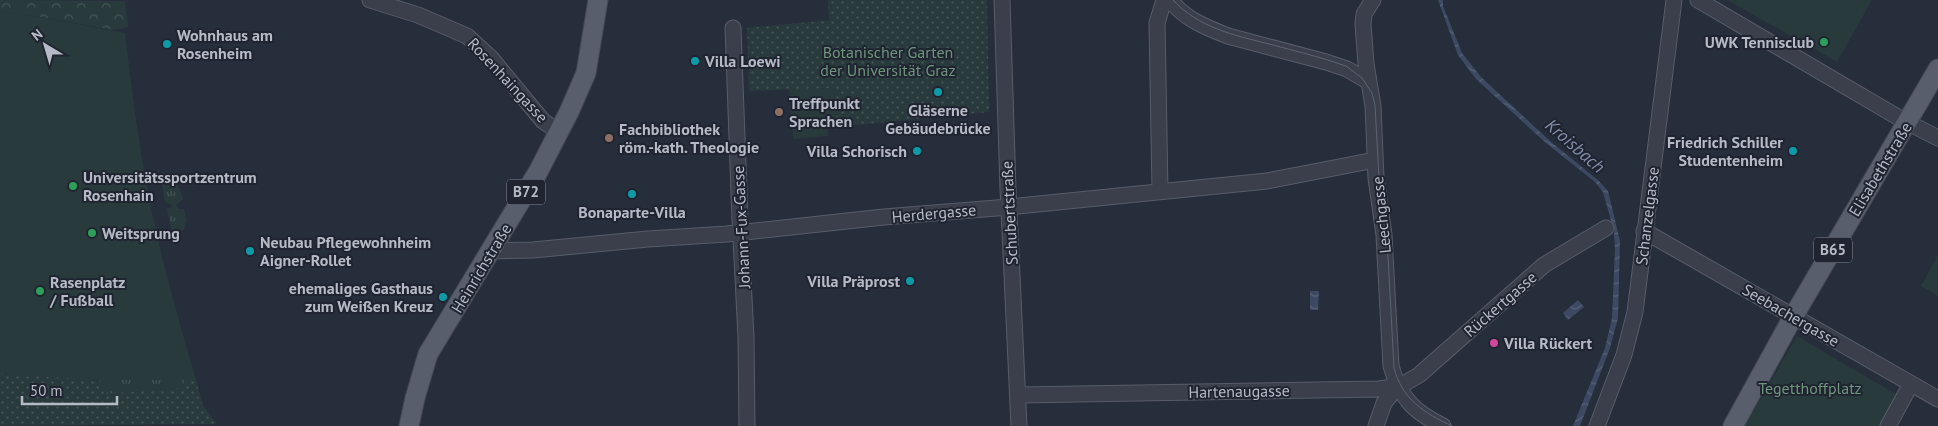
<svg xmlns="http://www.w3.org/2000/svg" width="1938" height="426" viewBox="0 0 1938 426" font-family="'PT Sans',sans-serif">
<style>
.grass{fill:url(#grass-tufts)}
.forest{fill:url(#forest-crowns)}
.park{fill:#293a3d}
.garden{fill:url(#garden-dots)}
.water{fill:url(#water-waves)}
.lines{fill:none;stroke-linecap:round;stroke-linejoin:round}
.minor-casing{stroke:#585d69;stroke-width:17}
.major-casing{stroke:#434854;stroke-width:21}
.minor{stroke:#3a3f4b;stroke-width:15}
.major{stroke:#585e6b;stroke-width:19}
.tram{stroke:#5c6372;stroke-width:1}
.leisure-dot{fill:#2e9e5b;stroke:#1f2430;stroke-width:2}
.culture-dot{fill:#0f9aa8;stroke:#1f2430;stroke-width:2}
.education-dot{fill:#8d6e63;stroke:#1f2430;stroke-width:2}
.hotel-dot{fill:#d1479c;stroke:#1f2430;stroke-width:2}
.labels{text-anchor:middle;stroke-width:4;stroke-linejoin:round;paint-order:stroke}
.shield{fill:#1f2430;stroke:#898d9a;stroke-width:1}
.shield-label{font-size:15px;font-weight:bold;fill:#b6bac7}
.poi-label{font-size:16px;font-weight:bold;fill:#b6bac7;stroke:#1f2430;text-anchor:start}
.park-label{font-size:16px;fill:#6f957c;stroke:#1f2430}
.street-label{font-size:16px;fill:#b6bac7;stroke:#1f2430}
.water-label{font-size:18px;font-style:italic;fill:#808eab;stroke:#1f2430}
</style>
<defs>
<pattern id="grass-tufts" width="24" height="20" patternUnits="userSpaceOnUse" patternTransform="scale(1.25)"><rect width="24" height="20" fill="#293a3d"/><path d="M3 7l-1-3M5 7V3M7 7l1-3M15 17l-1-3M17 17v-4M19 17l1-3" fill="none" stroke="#465458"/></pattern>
<pattern id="forest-crowns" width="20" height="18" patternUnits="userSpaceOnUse" patternTransform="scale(1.25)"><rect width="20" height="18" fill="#293a3d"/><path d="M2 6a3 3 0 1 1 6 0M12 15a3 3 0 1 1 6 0" fill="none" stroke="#465458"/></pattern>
<pattern id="garden-dots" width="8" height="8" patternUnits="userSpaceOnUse" patternTransform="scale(1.25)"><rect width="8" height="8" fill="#293a3d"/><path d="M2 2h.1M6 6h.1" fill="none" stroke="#465458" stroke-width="1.8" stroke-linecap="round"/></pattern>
<pattern id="water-waves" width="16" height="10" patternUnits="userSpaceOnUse" patternTransform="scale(1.25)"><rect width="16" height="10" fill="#3d4962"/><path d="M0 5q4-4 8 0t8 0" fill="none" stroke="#576177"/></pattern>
</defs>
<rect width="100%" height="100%" fill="#262d3b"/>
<path class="grass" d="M162,172l8,1 8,13 5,13 -7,6 2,4h6l2,11 -2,9 -7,5 -5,-2 -5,-23 5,-2v-2l-7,-3 -5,-28z
M93,366l95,10 -8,12 -75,6z"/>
<path class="forest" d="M0,0l125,1 3,26 -15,3 -72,-13 -41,-5z"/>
<path class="park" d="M1727,0h145l-35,62z
M0,12l41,5 84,16c7,57 14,114 25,170 12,60 29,118 46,177h-122l-74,-7z
M834,88l2,39 -8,1v8l-35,3 -4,-50z
M1938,255v41l-17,-10z
M1797,336l102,60 -17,30h-137z"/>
<path class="garden" d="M828,0h159l2,112 -153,15 -2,-39 -85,3 -2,-63 82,-8z
M0,373l100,8 5,13 75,-6 5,-8h11l7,26 14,18 -217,2z"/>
<path class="water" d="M1438,0h5v6l19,47 19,24 69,64 49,40 9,10 12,50 -2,77 -8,30 -30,78h-7l32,-78 7,-30 3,-69 -1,-18 -11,-39 -8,-10 -49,-39 -70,-64 -18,-24z
M1310,291h9l-1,19h-8z
M1578,300l6,7 -16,13 -5,-7z"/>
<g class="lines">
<g class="minor-casing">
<path id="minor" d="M370,0l48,15 49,21 24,22 52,63 16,11
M1002,0l6,189 11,237
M1170,0c15,19 35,27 58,36l98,26 21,7 22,13
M1373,0l-9,14 -1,10 3,40 7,42 3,72 8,57 7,131c9,32 23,46 52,60
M1698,0l203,119 37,19
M733,28l7,192 6,117 1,89
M1160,191l-3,-168 7,-23
M1644,231l294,168
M491,251l42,-1 115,-11 79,-5 157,-17 125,-10 258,-26 108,-21
M1019,395l360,-6 21,-3 19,-11 125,-110 62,-37
M1376,426l8,-23 14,-17
M1597,426l27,-71 11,-43 39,-312
M1888,426l23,-42"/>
</g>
<g class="major-casing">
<path id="major" d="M409,426l6,-28 13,-44 110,-182 31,-60 17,-39 12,-73
M1733,426l60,-109 145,-248"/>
</g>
<use href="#minor" class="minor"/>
<use href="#major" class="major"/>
<path class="tram" d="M1173,0c26,28 61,35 96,44 26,7 52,13 77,22l16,12 10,15 3,12 4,73 8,60 7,130c8,31 30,45 58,58"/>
</g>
<g class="leisure-dot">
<circle cx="1824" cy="42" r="5"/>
<circle cx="73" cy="186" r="5"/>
<circle cx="92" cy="233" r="5"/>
<circle cx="40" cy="291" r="5"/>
</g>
<g class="culture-dot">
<circle cx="167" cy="44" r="5"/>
<circle cx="695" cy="61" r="5"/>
<circle cx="938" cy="92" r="5"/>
<circle cx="917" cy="151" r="5"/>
<circle cx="1793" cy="151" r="5"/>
<circle cx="632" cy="194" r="5"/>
<circle cx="250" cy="251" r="5"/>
<circle cx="910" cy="281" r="5"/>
<circle cx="443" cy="297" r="5"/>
</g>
<g class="education-dot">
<circle cx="779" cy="112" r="5"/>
<circle cx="609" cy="138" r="5"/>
</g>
<circle class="hotel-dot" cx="1494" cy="343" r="5"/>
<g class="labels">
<g class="shield">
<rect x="507" y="179.5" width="38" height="25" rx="4"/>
<rect x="1814" y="237.5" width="38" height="25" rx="4"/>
</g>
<g class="shield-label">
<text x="526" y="197">B72</text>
<text x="1833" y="255">B65</text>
</g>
<g class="poi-label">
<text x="177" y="41">Wohnhaus am<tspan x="177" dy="18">Rosenheim</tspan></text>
<text x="1814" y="48" text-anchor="end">UWK Tennisclub</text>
<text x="705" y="67">Villa Loewi</text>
<text x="789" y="109">Treffpunkt<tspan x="789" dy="18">Sprachen</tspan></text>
<text x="938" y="116" text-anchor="middle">Gläserne<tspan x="938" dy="18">Gebäudebrücke</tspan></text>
<text x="619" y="135">Fachbibliothek<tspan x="619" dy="18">röm.-kath. Theologie</tspan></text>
<text x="1783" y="148" text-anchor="end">Friedrich Schiller<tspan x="1783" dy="18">Studentenheim</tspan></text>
<text x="907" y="157" text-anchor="end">Villa Schorisch</text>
<text x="83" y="183">Universitätssportzentrum<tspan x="83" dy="18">Rosenhain</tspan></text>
<text x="632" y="218" text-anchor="middle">Bonaparte-Villa</text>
<text x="102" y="239">Weitsprung</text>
<text x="260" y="248">Neubau Pflegewohnheim<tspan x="260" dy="18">Aigner-Rollet</tspan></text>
<text x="900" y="287" text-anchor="end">Villa Präprost</text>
<text x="50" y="288">Rasenplatz<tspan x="50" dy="18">/ Fußball</tspan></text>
<text x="433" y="294" text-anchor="end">ehemaliges Gasthaus<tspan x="433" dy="18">zum Weißen Kreuz</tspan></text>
<text x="1504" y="349">Villa Rückert</text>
</g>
<g class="park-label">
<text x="888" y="58">Botanischer Garten<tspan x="888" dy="18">der Universität Graz</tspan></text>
<text x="1810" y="394">Tegetthoffplatz</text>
</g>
<g class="street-label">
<text transform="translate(508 80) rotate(47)" y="6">Rosenhaingasse</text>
<text transform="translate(1880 169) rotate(-59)" y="6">Elisabethstraße</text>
<text transform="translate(934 213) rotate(-5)" y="6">Herdergasse</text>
<text transform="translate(1009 213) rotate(-93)" y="6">Schubertstraße</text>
<text transform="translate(1381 215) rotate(-96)" y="6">Leechgasse</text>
<text transform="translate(1647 216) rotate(-83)" y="6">Schanzelgasse</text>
<text transform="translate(741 227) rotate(-93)" y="6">Johann-Fux-Gasse</text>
<text transform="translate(481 268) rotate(-59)" y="6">Heinrichstraße</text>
<text transform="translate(1500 304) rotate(-41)" y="6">Rückertgasse</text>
<text transform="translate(1791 315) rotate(30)" y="6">Seebachergasse</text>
<text transform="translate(1239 391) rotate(-1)" y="6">Hartenaugasse</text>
</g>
<g class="water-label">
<text transform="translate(1575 146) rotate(41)" y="6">Kroisbach</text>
</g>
</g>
<g transform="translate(45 45) rotate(322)" stroke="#1f2430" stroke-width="4" paint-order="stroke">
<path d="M0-4L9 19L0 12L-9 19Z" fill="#b6bac7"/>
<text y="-8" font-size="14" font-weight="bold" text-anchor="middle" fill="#b6bac7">N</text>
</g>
<path d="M22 396v8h95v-8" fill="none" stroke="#b6bac7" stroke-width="2.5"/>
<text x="30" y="396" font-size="15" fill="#b6bac7" stroke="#1f2430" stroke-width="4" paint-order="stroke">50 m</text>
</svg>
